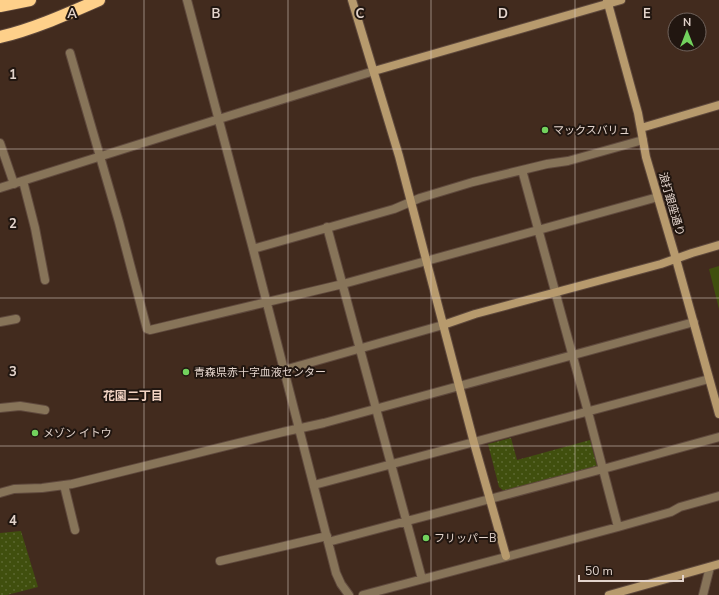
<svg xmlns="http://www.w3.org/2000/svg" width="719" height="595" viewBox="0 0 719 595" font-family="'Nunito Sans','Noto Sans JP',sans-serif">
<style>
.park{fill:url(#park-dots)}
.pitch{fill:#404f0e}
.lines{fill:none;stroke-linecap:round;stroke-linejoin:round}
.street-casing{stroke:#5f493d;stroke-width:10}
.secondary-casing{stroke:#5f493d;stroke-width:10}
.highway-casing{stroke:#5f493d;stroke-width:14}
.street{stroke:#877459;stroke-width:8}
.secondary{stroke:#b79a6d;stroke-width:8}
.highway{stroke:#fed08a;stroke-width:12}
.grid{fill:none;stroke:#e3d4cc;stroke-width:1;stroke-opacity:0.55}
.poi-dot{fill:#72d25d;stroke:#211610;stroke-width:1.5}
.labels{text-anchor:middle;stroke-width:4;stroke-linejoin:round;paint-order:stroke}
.poi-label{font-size:11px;fill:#e3d4cc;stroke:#211610;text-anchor:start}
.street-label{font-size:11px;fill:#e3d4cc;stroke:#211610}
.neighbourhood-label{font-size:12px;font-weight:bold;fill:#f3d4c4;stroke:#211610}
.grid-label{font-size:13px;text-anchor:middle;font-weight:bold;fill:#e3d4cc;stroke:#211610;stroke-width:4;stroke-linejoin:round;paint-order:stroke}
</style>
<defs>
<pattern id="park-dots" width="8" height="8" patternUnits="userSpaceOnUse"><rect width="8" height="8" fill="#404f0e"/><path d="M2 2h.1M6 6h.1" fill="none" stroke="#5b6730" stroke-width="1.8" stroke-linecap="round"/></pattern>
</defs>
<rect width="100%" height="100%" fill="#422b1e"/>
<path class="park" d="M511,438l6,22 73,-20 7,26 -93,25 -5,-4 -11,-43z
M21,531l17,56 -31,8h-7v-62z"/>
<path class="pitch" d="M719,266v43l-10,-40z"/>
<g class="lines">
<g class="street-casing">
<path id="street" d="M187,0l66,249 83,324 5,11 8,11
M70,53l49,169 28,107 3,1 193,-46 315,-87
M0,143l14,41
M522,170l66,242 30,115
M23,181l12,47 10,52
M0,188l219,-69 155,-48
M327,227l95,352
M253,249l141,-40 26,-11 53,-16 74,-18 21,-3 75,-21
M0,322l16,-3
M284,370l159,-45
M0,408l20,-2 25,4
M64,485l11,45
M314,485l395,-106
M0,493l14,-4 28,-1 30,-4 211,-52 41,-9 370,-101
M328,542l275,-73 116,-32
M220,561l107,-25
M363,595l255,-68 53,-15 9,-5 39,-11
M703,595l7,-28"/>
</g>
<g class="secondary-casing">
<path id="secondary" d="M352,0l47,156 75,287 32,113
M607,0l31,113 8,44 30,102 43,155
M374,71l247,-71
M641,128l78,-23
M443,325l32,-11 186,-50 31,-11 27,-8
M609,595l110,-31"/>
</g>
<g class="highway-casing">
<path id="highway" d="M0,6l30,-6
M0,37c34,-8 67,-23 99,-37"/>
</g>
<use href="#street" class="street"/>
<use href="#secondary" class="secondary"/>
<use href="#highway" class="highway"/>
</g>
<path class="grid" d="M144,0v595M288,0v595M431,0v595M575,0v595M0,149h719M0,298h719M0,446h719"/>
<g class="poi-dot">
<circle cx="545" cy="130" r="4"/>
<circle cx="186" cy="372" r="4"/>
<circle cx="35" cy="433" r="4"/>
<circle cx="426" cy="538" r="4"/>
</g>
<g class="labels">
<g class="poi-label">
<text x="553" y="134">マックスバリュ</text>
<text x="194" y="376">青森県赤十字血液センター</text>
<text x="43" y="437">メゾン イトウ</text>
<text x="434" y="542">フリッパーB</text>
</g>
<g class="street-label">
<text transform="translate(672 204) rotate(74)" y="4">浪打銀座通り</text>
</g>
<g class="neighbourhood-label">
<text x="133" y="400">花園二丁目</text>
</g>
</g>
<g class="grid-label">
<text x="72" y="18">A</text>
<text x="216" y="18">B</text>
<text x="360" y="18">C</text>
<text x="503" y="18">D</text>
<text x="647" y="18">E</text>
<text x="13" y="79">1</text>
<text x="13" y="228">2</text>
<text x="13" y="376">3</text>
<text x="13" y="525">4</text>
</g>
<g transform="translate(687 32)"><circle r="19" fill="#211610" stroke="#6f625b"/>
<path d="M0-3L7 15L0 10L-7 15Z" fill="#72d25d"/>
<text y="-6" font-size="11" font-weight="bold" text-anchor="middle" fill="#e3d4cc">N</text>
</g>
<path d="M579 575v6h104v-6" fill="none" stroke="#e3d4cc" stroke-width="2"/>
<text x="585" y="575" font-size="12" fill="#e3d4cc" stroke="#211610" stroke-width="3" paint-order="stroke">50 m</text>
</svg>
